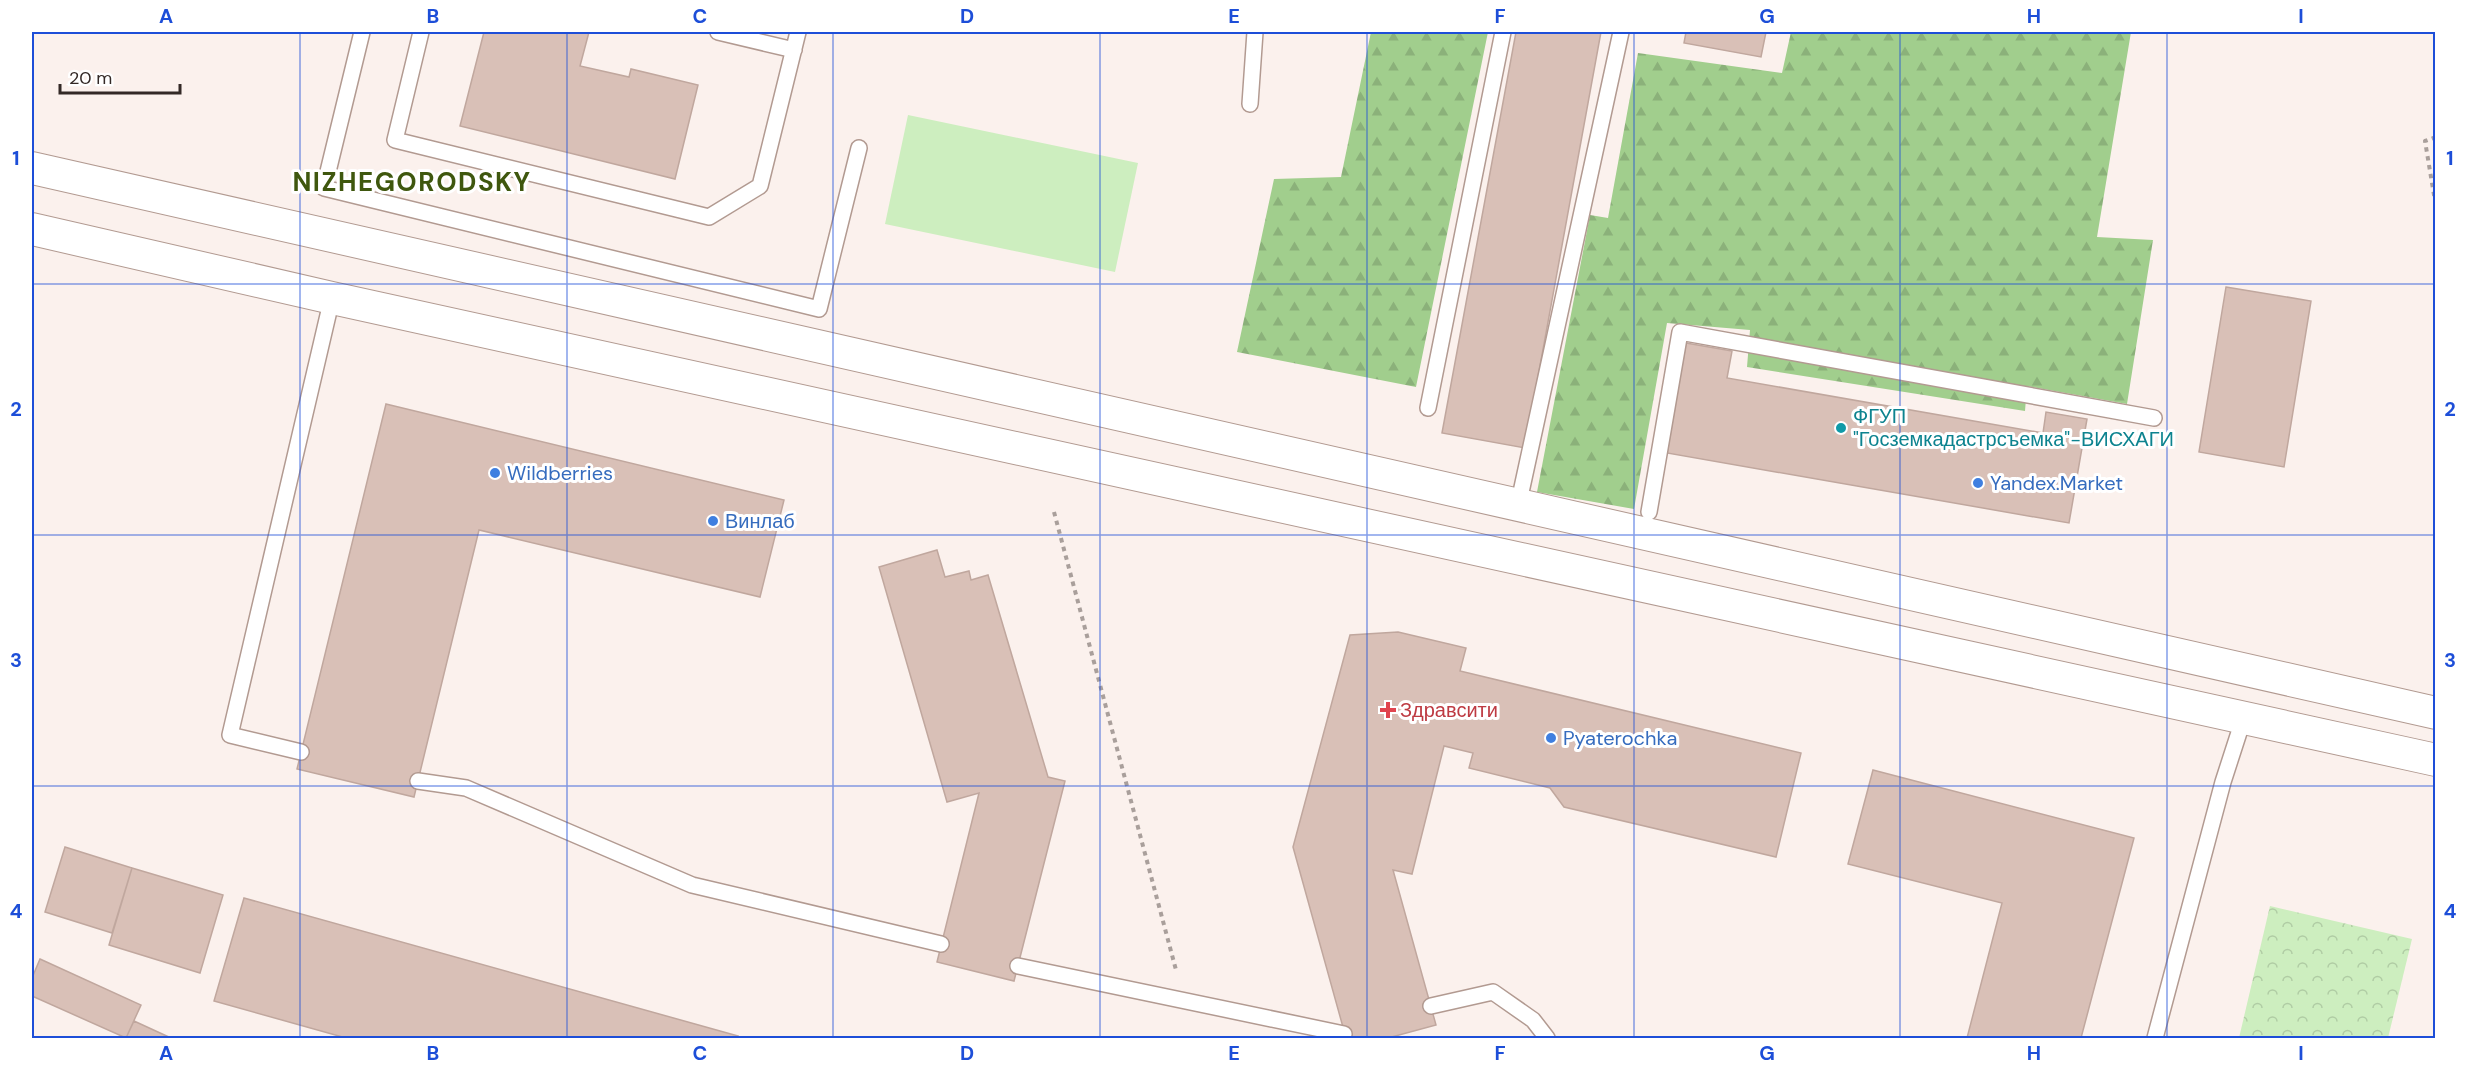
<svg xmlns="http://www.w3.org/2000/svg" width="2467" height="1070" viewBox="0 0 2467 1070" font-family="'DM Sans',sans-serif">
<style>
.grass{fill:#cdeebf}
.forest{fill:url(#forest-firs)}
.park{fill:url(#park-crowns)}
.building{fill:#d9c0b7;stroke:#c0a79e;stroke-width:1.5}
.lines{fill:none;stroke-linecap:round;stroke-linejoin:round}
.lane-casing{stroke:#b29a91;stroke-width:18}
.street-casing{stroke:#b29a91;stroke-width:34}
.path{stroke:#a99f9b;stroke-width:4;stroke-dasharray:4.5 4.5;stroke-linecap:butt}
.lane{stroke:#fff;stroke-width:15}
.street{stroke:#fff;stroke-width:32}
.grid{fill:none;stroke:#1d4ed8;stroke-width:1.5;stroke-opacity:0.55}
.culture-dot{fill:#0f9aa8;stroke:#fff;stroke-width:2}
.shop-dot{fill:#3f7fe0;stroke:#fff;stroke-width:2}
.health-dot{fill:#e0444e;stroke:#fff;stroke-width:2}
.labels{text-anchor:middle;stroke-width:6;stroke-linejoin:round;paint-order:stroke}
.culture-label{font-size:20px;fill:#0d838f;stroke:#fff;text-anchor:start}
.shop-label{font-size:20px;fill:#366cbe;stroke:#fff;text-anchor:start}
.health-label{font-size:20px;fill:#be3a42;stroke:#fff;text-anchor:start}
.district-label{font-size:26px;font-weight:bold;letter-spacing:1.5px;fill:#3f570e;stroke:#fff}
.neatline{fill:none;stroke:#1d4ed8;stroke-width:2}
.grid-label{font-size:20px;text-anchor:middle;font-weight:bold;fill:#1d4ed8}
</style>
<defs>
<pattern id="forest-firs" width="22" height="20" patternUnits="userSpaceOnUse" patternTransform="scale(1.5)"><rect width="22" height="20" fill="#a1ce8d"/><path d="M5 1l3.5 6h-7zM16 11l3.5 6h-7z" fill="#8bb17a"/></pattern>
<pattern id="park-crowns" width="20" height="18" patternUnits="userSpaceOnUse" patternTransform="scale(1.5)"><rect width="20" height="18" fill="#cdeebf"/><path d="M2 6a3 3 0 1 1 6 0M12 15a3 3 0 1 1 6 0" fill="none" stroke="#b0cca4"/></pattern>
</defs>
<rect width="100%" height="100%" fill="#fbf1ed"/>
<path class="grass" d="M908,115l230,48 -23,109 -230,-48z"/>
<path class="forest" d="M1371,32h117l-72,355 -179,-35 37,-173 67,-2z
M1791,32h340l-34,205 56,3 -26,164 -100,-18 -2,25 -278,-44 3,-37 -83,-7 -33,186 -97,-17 53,-277 18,3 30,-165 144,20z"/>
<path class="park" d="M2270,906l142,33 -24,99h-149z"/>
<path class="building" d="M484,32h105l-9,34 49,11 2,-8 67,16 -23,94 -215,-53z
M1516,32h85l-76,416 -83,-15z
M1686,32h80l-5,25 -77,-14z
M2226,287l85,14 -27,166 -85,-15z
M1686,343l46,8 -5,27 316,55 3,-21 41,7 -18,104 -402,-70z
M386,404l398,96 -24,97 -281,-67 -65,267 -117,-28z
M937,550l8,27 24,-6 2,9 17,-5 60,202 17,4 -51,200 -77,-19 42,-169 -32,9 -68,-235z
M1398,632l68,16 -6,23 341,82 -25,104 -212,-50 -14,-19 -81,-20 4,-15 -29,-7 -32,128 -19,-4 43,155 -48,13h-42l-53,-191 57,-212z
M1873,770l261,68 -53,200h-114l35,-135 -154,-39z
M65,847l67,21 -20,65 -67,-21z
M132,868l91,27 -23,78 -91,-28z
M244,898l494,138 -1,2h-391l-132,-37z
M40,959l101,46 -15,33 -94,-42v-18z
M134,1021l37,17h-45z"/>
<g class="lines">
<g class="lane-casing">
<path id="lane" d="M362,32l-38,156 495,121 40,-161
M421,32l-26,108 314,77 51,-31 38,-154
M718,32l76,18
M1250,104l5,-72
M1428,408l75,-376
M1518,506l103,-474
M1649,512l31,-180 474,86
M301,752l-71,-17 102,-437
M418,781l48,7 226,97 249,59
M1018,966l326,68
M1431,1006l62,-14 40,28 14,18
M2155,1038l68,-256 21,-65"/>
</g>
<g class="street-casing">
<path id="street" d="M32,168l2404,545
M32,229l300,69 2104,462"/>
</g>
<path class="path" d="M2436,137l-11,4 11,66
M1054,512l122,458"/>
<use href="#lane" class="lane"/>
<use href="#street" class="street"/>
</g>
<path class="grid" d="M300,32v1006M567,32v1006M833,32v1006M1100,32v1006M1367,32v1006M1634,32v1006M1900,32v1006M2167,32v1006M32,284h2404M32,535h2404M32,786h2404"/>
<circle class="culture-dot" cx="1841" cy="428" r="6"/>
<g class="shop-dot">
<circle cx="495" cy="473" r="6"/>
<circle cx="1978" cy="483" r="6"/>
<circle cx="713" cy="521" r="6"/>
<circle cx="1551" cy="738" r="6"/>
</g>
<path class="health-dot" d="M1385 701h6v6h6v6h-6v6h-6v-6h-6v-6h6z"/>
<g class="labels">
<g class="culture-label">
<text x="1853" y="423">ФГУП<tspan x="1853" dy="23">"Госземкадастрсъемка"-ВИСХАГИ</tspan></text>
</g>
<g class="shop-label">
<text x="507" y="480">Wildberries</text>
<text x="1990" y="490">Yandex.Market</text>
<text x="725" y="528">Винлаб</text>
<text x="1563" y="745">Pyaterochka</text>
</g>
<g class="health-label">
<text x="1400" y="717">Здравсити</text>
</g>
<g class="district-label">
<text x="412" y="191">NIZHEGORODSKY</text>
</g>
</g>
<rect width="2467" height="1070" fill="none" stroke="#ffffff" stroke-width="66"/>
<path d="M60 84v9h120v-9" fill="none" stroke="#332926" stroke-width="3"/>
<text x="69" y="84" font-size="18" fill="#332926" stroke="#ffffff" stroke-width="4.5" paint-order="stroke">20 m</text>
<rect x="33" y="33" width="2401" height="1004" class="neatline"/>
<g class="grid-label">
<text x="166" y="23">A</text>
<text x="433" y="23">B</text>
<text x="700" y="23">C</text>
<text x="967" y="23">D</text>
<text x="1234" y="23">E</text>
<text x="1500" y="23">F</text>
<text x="1767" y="23">G</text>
<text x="2034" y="23">H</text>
<text x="2301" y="23">I</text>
<text x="16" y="165">1</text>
<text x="2450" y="165">1</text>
<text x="16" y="416">2</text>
<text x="2450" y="416">2</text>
<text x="16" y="667">3</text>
<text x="2450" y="667">3</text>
<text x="16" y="918">4</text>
<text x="2450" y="918">4</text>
<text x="166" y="1060">A</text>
<text x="433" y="1060">B</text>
<text x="700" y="1060">C</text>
<text x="967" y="1060">D</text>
<text x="1234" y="1060">E</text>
<text x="1500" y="1060">F</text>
<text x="1767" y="1060">G</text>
<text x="2034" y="1060">H</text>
<text x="2301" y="1060">I</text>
</g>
</svg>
